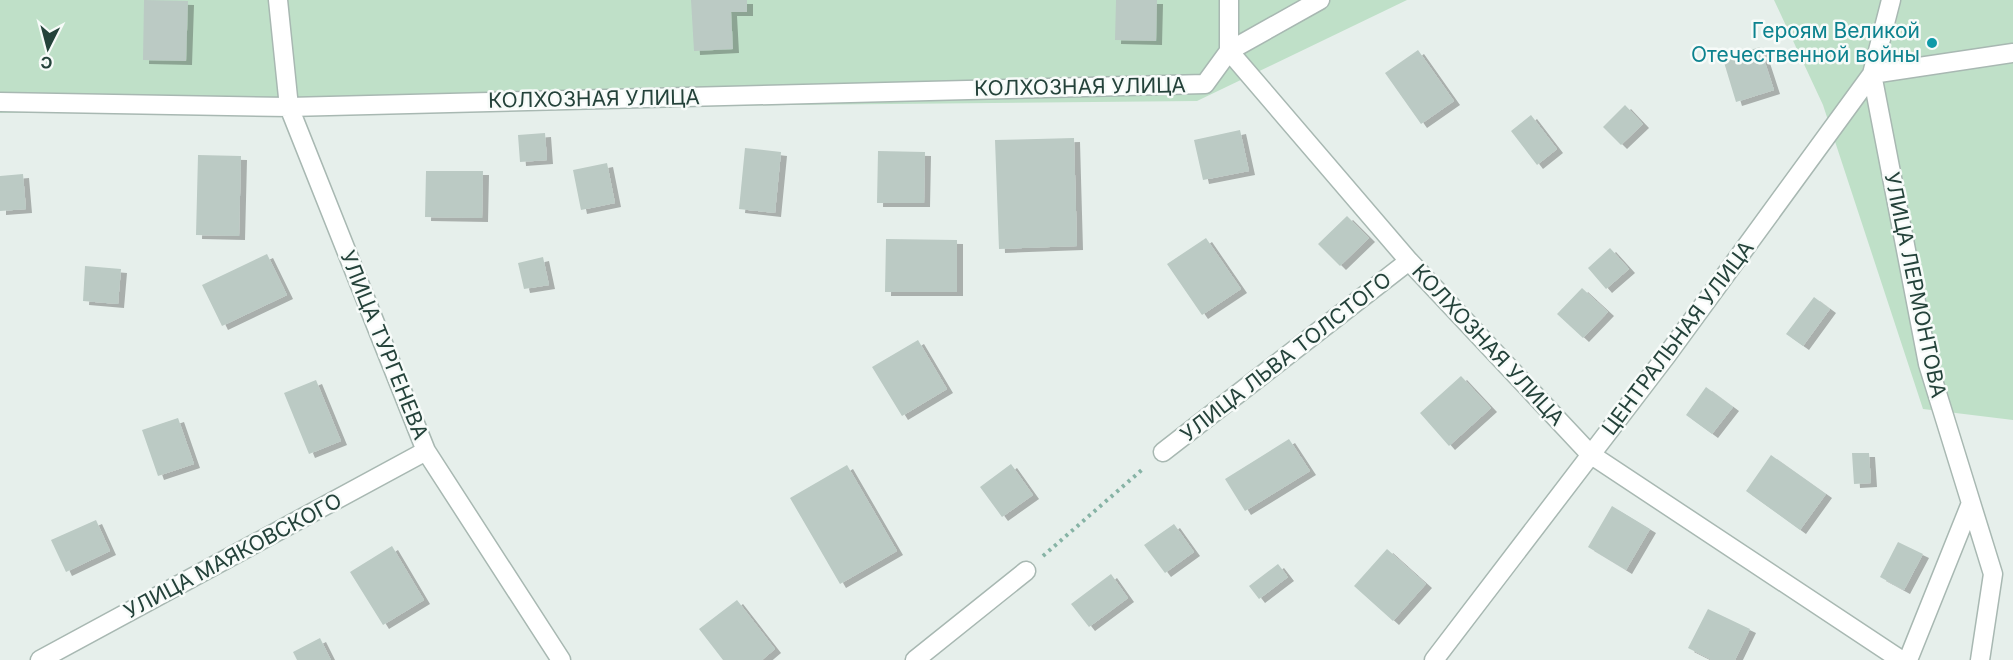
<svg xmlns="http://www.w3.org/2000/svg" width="2013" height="660" viewBox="0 0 2013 660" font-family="Inter,sans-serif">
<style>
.green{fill:#bfe0c8}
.building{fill:#bbcac4;filter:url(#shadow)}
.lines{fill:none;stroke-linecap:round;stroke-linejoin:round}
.minor-casing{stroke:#a8b8b2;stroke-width:21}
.path{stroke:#86b3a5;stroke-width:4;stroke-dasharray:3 4.5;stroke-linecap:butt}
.minor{stroke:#fff;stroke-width:18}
.culture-dot{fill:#0f9aa8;stroke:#f7fbf9;stroke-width:2}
.labels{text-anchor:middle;stroke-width:5;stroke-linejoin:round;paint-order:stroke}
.culture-label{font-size:21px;fill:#0d838f;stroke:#f7fbf9;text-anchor:end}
.street-label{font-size:21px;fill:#24423a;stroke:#f7fbf9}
</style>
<defs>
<filter id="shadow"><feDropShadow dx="6" dy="4" stdDeviation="0" flood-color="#0004"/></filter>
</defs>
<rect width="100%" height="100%" fill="#e6efeb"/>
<path class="green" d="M0,0h1407l-210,101 -1197,12z
M1774,0h239v420l-90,-11 -100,-304z"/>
<path class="building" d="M144,0l44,1 -2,60 -43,-1z
M691,0h56v12h-16l2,37 -39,2z
M1116,0h41l-1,41 -41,-1z
M1760,47l14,43 -38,12 -13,-43z
M1418,50l36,51 -33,23 -36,-51z
M1625,105l18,19 -22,21 -18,-18z
M1531,115l26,34 -20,16 -26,-34z
M1240,130l9,41 -46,9 -9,-40z
M545,133l2,27 -27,2 -2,-27z
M1074,138l3,108 -78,3 -4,-109z
M745,148l36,4 -6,61 -36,-4z
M878,151l47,1 -1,51h-47z
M198,155l43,1 -2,80 -43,-1z
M607,163l8,40 -34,7 -8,-40z
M426,171h57l-1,47 -57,-1z
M23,174l3,35 -26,2v-35z
M1347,216l22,22 -29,28 -22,-22z
M1206,238l35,51 -39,26 -35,-51z
M886,239l71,1v52h-72z
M1610,248l19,21 -23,20 -18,-21z
M267,254l20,41 -65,31 -20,-41z
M543,257l6,28 -25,4 -6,-26z
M85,266l36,3 -3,35 -35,-3z
M1582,288l26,24 -25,26 -26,-24z
M1814,297l16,12 -27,37 -17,-12z
M918,340l29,49 -45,27 -30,-49z
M1461,376l30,32 -42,38 -29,-33z
M316,380l25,61 -32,13 -25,-61z
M1706,387l27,20 -21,27 -26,-19z
M178,418l16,46 -36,12 -16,-46z
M1289,439l21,32 -65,40 -20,-32z
M1852,453h17l2,30 -17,1z
M1771,455l55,39 -26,36 -54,-39z
M1011,464l22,31 -31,22 -22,-30z
M847,465l50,86 -57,33 -50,-86z
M1612,506l38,23 -24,41 -38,-23z
M96,520l14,31 -44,21 -15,-32z
M1174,524l20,28 -29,21 -21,-28z
M1898,542l25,12 -19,36 -24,-13z
M392,546l32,54 -41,25 -33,-53z
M1387,549l39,35 -33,37 -39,-35z
M1278,564l10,13 -29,22 -10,-13z
M1111,574l17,24 -39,29 -18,-23z
M737,600l38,49 -13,11h-39l-24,-31z
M1708,609l42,20 -15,31h-23l-24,-12z
M320,638l11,22h-34l-4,-8z"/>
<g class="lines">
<g class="minor-casing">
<path id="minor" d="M278,0l11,107 137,344 135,209
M1229,0v51l91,-51
M0,102l289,5 916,-23 24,-33 180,210 181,193 311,206
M1163,452l246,-191
M1971,503l22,71 -13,86
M40,660l386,-209
M915,660l111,-89
M1434,660l233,-305 205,-281 19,-74
M1908,660l63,-157 -43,-139 -56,-290 141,-21"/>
</g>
<path class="path" d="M1043,556l101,-88"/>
<use href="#minor" class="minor"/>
</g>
<circle class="culture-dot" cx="1932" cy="43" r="6"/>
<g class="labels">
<g class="culture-label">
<text x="1920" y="38">Героям Великой<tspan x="1920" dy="24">Отечественной войны</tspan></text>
</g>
<g class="street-label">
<text transform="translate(1080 87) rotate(-1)" y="7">КОЛХОЗНАЯ УЛИЦА</text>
<text transform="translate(594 99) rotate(-1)" y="7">КОЛХОЗНАЯ УЛИЦА</text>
<text transform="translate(1915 285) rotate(78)" y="7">УЛИЦА ЛЕРМОНТОВА</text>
<text transform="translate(1678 338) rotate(-53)" y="7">ЦЕНТРАЛЬНАЯ УЛИЦА</text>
<text transform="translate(384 345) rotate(68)" y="7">УЛИЦА ТУРГЕНЕВА</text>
<text transform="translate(1488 345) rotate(47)" y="7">КОЛХОЗНАЯ УЛИЦА</text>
<text transform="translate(1286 357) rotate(-38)" y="7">УЛИЦА ЛЬВА ТОЛСТОГО</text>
<text transform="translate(233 556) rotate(-28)" y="7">УЛИЦА МАЯКОВСКОГО</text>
</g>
</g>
<g transform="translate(48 48) rotate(186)" stroke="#f7fbf9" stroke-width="4.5" paint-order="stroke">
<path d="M0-4.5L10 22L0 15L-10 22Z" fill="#24423a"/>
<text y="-9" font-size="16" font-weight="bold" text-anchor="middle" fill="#24423a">С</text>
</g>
</svg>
